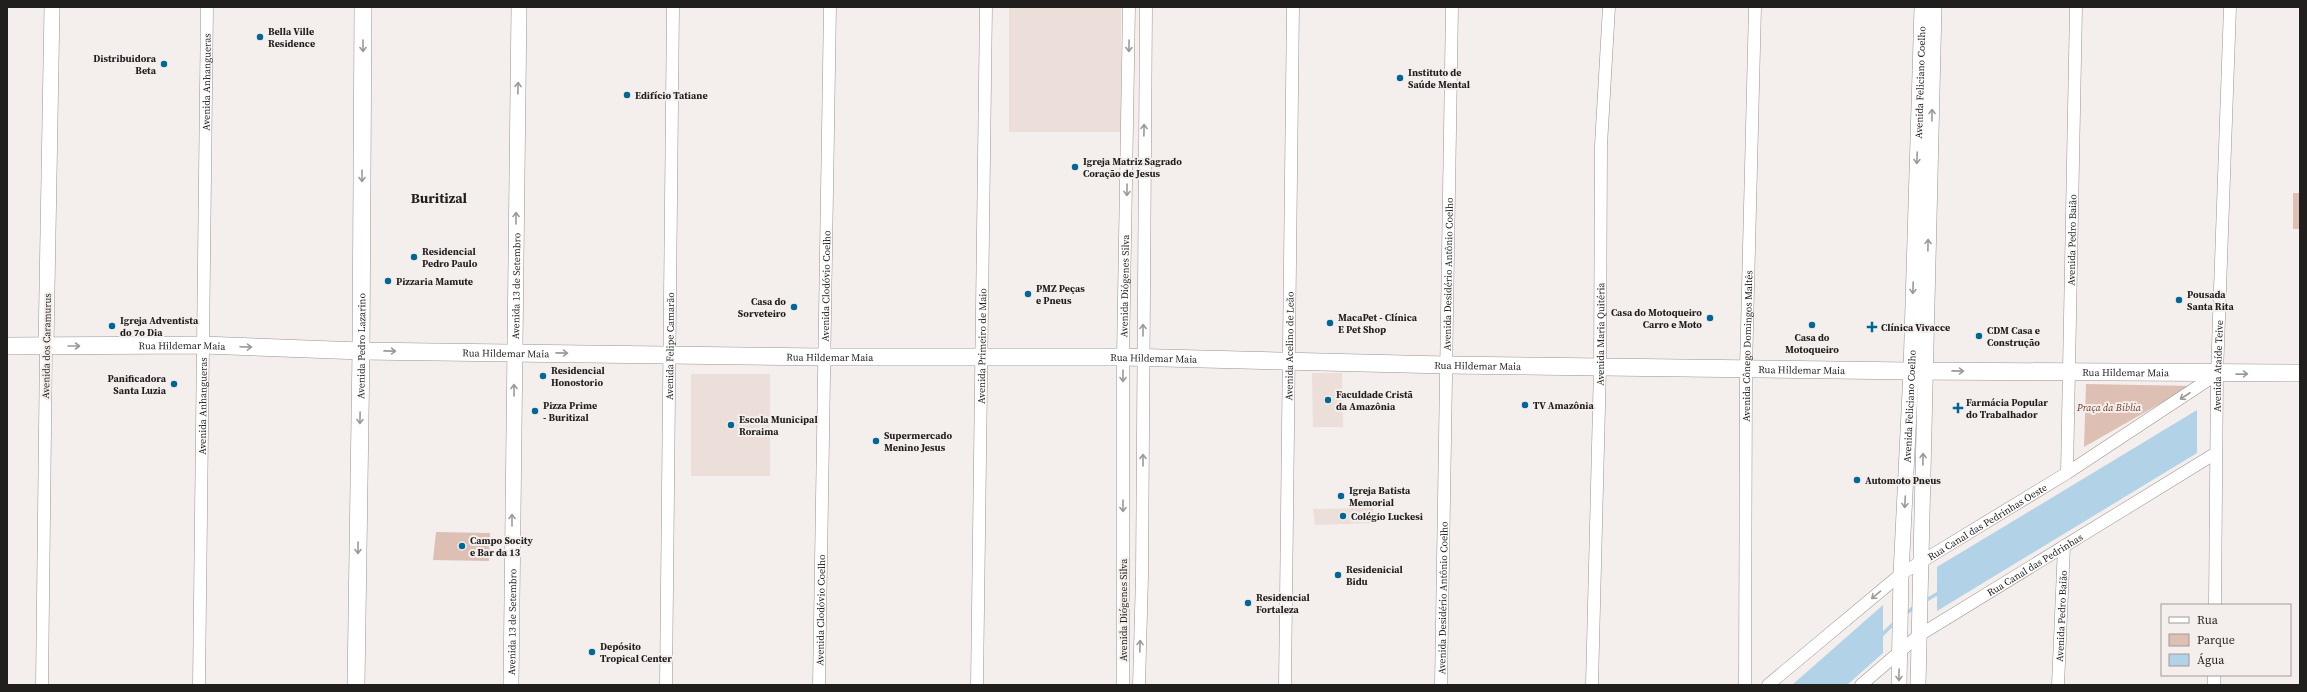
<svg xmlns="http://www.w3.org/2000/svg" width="2307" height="692" viewBox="0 0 2307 692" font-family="'Source Serif 4',serif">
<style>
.built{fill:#ecded9}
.green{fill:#ddbfb3}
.water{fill:#b2d2e8}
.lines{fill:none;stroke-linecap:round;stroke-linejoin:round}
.stream{stroke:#b2d2e8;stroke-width:3.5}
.minor-casing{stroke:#999492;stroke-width:13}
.tertiary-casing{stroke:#999492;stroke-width:16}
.secondary-casing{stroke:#999492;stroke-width:18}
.minor{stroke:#fff;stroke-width:12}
.tertiary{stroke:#fff;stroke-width:15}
.secondary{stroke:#fff;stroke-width:17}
.oneway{stroke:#9b9a9a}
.poi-dot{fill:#006795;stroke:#f4eeec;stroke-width:1.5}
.labels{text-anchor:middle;stroke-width:4;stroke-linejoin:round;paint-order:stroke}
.poi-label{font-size:10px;font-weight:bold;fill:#211f1e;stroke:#f4eeec;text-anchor:start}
.street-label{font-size:10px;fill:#211f1e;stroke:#f4eeec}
.park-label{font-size:10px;font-style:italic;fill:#73422d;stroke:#f4eeec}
.district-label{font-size:14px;font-weight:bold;fill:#211f1e;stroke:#f4eeec}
</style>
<rect width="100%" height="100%" fill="#f4eeec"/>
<path class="built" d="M1009,7h112v125h-112z
M1312,373h30l1,54h-30z
M691,374h79v102h-79z
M1373,508l1,15 -59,2 -2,-16z"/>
<path class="green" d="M2293,193h7v36h-7z
M2086,384l105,2 -107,61z
M436,532l54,1 -1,28 -56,-1z"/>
<path class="water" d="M2197,410v43l-260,158v-44z
M1883,605v48l-36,32h-55z"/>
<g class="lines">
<path class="stream" d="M1925,601l15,-9
M1905,614l11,-8
M1881,636l14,-14"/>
<g class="minor-casing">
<g id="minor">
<path id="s1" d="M2067,473l9,-466"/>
<path id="s2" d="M2215,605l2,-231 13,-367"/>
<path d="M42,685l4,-339"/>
<path id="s3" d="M199,685l8,-678"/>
<path id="s4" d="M666,685l7,-678"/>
<path id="s5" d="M819,685l11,-678"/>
<path id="s6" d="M977,685l9,-678"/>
<path id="s7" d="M1123,685v-328l6,-350"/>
<path d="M1139,685l3,-109 4,-569"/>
<path id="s8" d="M1285,685l8,-678"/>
<path id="s9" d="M1441,685l11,-678"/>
<path id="s10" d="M1592,685l8,-318 1,-222 8,-138"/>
<path id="s11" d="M1745,685l1,-316 9,-362"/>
<path id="s12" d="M1768,685l133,-111 166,-101 150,-99"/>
<path id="s13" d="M1861,685l57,-49 298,-183"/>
<path id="s14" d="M2058,685l6,-139"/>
<path d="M2214,685v-10"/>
</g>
</g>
<g class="tertiary-casing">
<g id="tertiary">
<path d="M46,346l6,-339"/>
<path id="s15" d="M511,685l8,-678"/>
<path id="s16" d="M1899,685l2,-111 10,-203 11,-364"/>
<path d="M1918,685l16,-678"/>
</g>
</g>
<g class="secondary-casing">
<g id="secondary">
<path id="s17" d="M7,346l196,-1 158,6 463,6h299l323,8 465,6 389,2"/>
<path id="s18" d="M356,685l5,-334 2,-344"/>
</g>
</g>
<use href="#minor" class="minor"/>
<use href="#tertiary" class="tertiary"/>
<use href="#secondary" class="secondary"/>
</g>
<defs><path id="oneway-shaft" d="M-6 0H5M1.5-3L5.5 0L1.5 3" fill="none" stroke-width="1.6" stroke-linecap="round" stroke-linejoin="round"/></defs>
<g class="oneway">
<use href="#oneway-shaft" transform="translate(363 46) rotate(90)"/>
<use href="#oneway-shaft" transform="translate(1129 46) rotate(91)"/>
<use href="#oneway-shaft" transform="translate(518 88) rotate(-89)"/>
<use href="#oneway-shaft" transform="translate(1932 115) rotate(-89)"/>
<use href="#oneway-shaft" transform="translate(1144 130) rotate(-89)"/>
<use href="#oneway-shaft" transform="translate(1917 158) rotate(92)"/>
<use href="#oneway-shaft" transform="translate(362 176) rotate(90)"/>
<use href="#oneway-shaft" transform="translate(1127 190) rotate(91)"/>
<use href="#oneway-shaft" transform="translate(516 218) rotate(-89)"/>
<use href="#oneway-shaft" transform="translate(1928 245) rotate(-89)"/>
<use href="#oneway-shaft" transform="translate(1913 288) rotate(92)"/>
<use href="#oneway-shaft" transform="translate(1143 330) rotate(-90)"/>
<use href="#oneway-shaft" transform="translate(74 346)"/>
<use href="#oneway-shaft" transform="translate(246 347) rotate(2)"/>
<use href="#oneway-shaft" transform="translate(390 351) rotate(1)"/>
<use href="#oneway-shaft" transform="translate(562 353) rotate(1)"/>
<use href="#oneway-shaft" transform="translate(1958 371) rotate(1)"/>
<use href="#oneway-shaft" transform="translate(2242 374) rotate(-1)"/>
<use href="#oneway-shaft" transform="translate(1123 376) rotate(90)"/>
<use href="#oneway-shaft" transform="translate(514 390) rotate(-90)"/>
<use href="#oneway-shaft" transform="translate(2185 396) rotate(147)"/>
<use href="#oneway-shaft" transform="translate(360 418) rotate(91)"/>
<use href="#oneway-shaft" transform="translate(1923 459) rotate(-89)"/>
<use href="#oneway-shaft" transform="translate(1143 460) rotate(-90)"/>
<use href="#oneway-shaft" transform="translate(1905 502) rotate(93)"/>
<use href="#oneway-shaft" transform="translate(1123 506) rotate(90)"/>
<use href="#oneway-shaft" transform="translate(512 520) rotate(-90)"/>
<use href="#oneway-shaft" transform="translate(358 548) rotate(91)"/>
<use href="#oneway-shaft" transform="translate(1876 595) rotate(140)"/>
<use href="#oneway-shaft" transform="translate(1140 646) rotate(-88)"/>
<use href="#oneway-shaft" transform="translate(1899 675) rotate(91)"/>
</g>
<g class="poi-dot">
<circle cx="260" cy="37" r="4"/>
<circle cx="164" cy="64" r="4"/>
<circle cx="1400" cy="78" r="4"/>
<circle cx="627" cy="95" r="4"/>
<circle cx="1075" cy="167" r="4"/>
<circle cx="414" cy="257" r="4"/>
<circle cx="388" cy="281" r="4"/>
<circle cx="1028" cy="294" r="4"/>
<circle cx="2179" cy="300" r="4"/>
<circle cx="794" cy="307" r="4"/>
<circle cx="1710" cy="318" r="4"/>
<circle cx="1330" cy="323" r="4"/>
<circle cx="1812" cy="325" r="4"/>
<circle cx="112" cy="326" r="4"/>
<path d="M1870 321h4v4h4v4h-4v4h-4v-4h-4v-4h4z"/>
<circle cx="1979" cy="336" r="4"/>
<circle cx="543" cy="376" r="4"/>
<circle cx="174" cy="384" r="4"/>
<circle cx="1328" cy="400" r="4"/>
<circle cx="1525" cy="405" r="4"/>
<path d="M1956 402h4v4h4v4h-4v4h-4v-4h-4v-4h4z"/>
<circle cx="535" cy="411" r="4"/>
<circle cx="731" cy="425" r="4"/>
<circle cx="876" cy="441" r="4"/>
<circle cx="1857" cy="480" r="4"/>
<circle cx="1341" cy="496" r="4"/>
<circle cx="1343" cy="516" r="4"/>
<circle cx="462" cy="546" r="4"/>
<circle cx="1338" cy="575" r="4"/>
<circle cx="1248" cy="603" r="4"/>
<circle cx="592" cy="652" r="4"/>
</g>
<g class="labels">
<g class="poi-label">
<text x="268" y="35">Bella Ville<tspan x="268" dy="12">Residence</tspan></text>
<text x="156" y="62" text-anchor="end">Distribuidora<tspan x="156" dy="12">Beta</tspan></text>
<text x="1408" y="76">Instituto de<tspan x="1408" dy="12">Saúde Mental</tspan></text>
<text x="635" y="99">Edifício Tatiane</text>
<text x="1083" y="165">Igreja Matriz Sagrado<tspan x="1083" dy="12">Coração de Jesus</tspan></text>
<text x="422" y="255">Residencial<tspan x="422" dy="12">Pedro Paulo</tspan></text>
<text x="396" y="285">Pizzaria Mamute</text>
<text x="1036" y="292">PMZ Peças<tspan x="1036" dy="12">e Pneus</tspan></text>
<text x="2187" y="298">Pousada<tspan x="2187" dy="12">Santa Rita</tspan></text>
<text x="786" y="305" text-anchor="end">Casa do<tspan x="786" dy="12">Sorveteiro</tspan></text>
<text x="1702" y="316" text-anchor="end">Casa do Motoqueiro<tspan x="1702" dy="12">Carro e Moto</tspan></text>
<text x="1338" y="321">MacaPet - Clínica<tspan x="1338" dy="12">E Pet Shop</tspan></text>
<text x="120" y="324">Igreja Adventista<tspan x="120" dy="12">do 7o Dia</tspan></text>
<text x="1881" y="331">Clínica Vivacce</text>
<text x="1987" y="334">CDM Casa e<tspan x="1987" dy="12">Construção</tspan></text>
<text x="1812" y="341" text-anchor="middle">Casa do<tspan x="1812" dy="12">Motoqueiro</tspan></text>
<text x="551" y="374">Residencial<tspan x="551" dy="12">Honostorio</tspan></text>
<text x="166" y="382" text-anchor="end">Panificadora<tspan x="166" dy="12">Santa Luzia</tspan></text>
<text x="1336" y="398">Faculdade Cristã<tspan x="1336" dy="12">da Amazônia</tspan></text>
<text x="1966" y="406">Farmácia Popular<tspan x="1966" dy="12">do Trabalhador</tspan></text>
<text x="543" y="409">Pizza Prime<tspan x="543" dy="12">- Buritizal</tspan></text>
<text x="1533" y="409">TV Amazônia</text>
<text x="739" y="423">Escola Municipal<tspan x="739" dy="12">Roraima</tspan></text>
<text x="884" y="439">Supermercado<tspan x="884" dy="12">Menino Jesus</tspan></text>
<text x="1865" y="484">Automoto Pneus</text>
<text x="1349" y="494">Igreja Batista<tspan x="1349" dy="12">Memorial</tspan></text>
<text x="1351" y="520">Colégio Luckesi</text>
<text x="470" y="544">Campo Socity<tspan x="470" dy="12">e Bar da 13</tspan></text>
<text x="1346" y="573">Residenicial<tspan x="1346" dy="12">Bidu</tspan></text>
<text x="1256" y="601">Residencial<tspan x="1256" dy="12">Fortaleza</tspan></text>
<text x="600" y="650">Depósito<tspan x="600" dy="12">Tropical Center</tspan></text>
</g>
<g class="street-label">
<text dy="4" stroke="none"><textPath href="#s3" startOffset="603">Avenida Anhangueras</textPath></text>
<text dy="4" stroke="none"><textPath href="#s16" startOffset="603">Avenida Feliciano Coelho</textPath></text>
<text dy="4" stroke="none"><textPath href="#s1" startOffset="233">Avenida Pedro Baião</textPath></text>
<text dy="4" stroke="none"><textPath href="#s9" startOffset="411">Avenida Desidério Antônio Coelho</textPath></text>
<text dy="4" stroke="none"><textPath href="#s15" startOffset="399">Avenida 13 de Setembro</textPath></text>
<text dy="4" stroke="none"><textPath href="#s5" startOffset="399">Avenida Clodóvio Coelho</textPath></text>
<text dy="4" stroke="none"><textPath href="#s7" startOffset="399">Avenida Diógenes Silva</textPath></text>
<text dy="4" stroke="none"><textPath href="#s10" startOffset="351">Avenida Maria Quitéria</textPath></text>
<text transform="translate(46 346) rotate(-89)" y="4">Avenida dos Caramurus</text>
<text dy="4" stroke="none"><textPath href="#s17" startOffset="175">Rua Hildemar Maia</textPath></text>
<text dy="4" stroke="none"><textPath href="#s18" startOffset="339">Avenida Pedro Lazarino</textPath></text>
<text dy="4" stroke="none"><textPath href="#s4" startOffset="339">Avenida Felipe Camarão</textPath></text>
<text dy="4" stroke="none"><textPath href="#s6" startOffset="339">Avenida Primeiro de Maio</textPath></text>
<text dy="4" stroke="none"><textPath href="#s8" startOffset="339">Avenida Acelino de Leão</textPath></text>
<text dy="4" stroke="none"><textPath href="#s11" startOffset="339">Avenida Cônego Domingos Maltês</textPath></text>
<text dy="4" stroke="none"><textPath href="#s17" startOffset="499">Rua Hildemar Maia</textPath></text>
<text dy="4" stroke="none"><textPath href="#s17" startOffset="823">Rua Hildemar Maia</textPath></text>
<text dy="4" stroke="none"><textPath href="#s17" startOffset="1147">Rua Hildemar Maia</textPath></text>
<text dy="4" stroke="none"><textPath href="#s17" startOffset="1471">Rua Hildemar Maia</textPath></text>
<text dy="4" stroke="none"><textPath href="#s2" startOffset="239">Avenida Ataíde Teive</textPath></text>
<text dy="4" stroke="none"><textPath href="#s17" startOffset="1795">Rua Hildemar Maia</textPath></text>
<text dy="4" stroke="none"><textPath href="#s17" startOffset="2119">Rua Hildemar Maia</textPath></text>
<text dy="4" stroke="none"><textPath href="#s3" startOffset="279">Avenida Anhangueras</textPath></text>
<text dy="4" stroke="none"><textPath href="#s16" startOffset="279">Avenida Feliciano Coelho</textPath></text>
<text dy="4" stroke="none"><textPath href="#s12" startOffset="274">Rua Canal das Pedrinhas Oeste</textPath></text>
<text dy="4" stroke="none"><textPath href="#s13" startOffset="212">Rua Canal das Pedrinhas</textPath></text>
<text dy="4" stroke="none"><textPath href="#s9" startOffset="87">Avenida Desidério Antônio Coelho</textPath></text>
<text dy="4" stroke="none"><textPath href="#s5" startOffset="75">Avenida Clodóvio Coelho</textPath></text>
<text transform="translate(1123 610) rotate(-90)" y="4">Avenida Diógenes Silva</text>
<text dy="4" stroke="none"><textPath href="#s14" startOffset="69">Avenida Pedro Baião</textPath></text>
<text dy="4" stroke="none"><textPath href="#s15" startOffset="63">Avenida 13 de Setembro</textPath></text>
</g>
<g class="park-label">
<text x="2109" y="411">Praça da Biblia</text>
</g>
<g class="district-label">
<text x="439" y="203">Buritizal</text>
</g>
</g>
<rect width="2307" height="692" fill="none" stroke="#211f1e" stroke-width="16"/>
<rect x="2161" y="604" width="130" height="72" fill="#f4eeec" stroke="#a09b9a"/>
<rect x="2169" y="617" width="20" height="6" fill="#ffffff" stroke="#a09b9a"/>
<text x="2197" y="624" font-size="12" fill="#211f1e">Rua</text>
<rect x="2169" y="634" width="20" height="12" fill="#ddbfb3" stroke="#a09b9a"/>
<text x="2197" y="644" font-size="12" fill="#211f1e">Parque</text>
<rect x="2169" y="654" width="20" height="12" fill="#b2d2e8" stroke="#a09b9a"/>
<text x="2197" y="664" font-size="12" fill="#211f1e">Água</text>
</svg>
